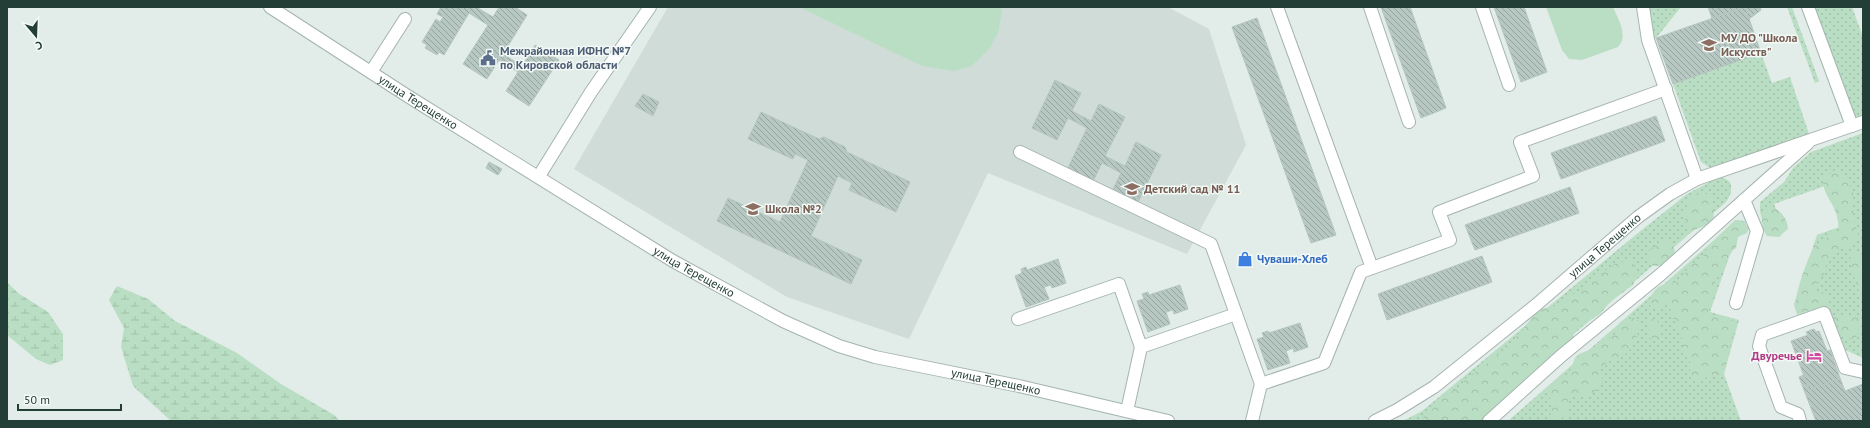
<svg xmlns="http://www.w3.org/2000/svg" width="1870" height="428" viewBox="0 0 1870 428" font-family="'PT Sans',sans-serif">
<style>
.built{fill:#d0dcd7}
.grass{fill:url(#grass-dots)}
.forest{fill:url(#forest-crowns)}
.wetland{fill:url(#wetland-marsh)}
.garden{fill:#badec4}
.building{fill:url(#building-back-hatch);stroke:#b4c6bf}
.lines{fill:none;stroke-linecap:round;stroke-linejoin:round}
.minor-casing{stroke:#a5b4af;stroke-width:14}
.minor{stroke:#fff;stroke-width:12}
.labels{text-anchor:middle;stroke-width:3;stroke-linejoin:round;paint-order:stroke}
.education-label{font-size:12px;font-weight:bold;fill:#785e54;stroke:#f2f9f6;text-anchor:start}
.service-label{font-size:12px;font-weight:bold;fill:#4e5e75;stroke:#f2f9f6;text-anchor:start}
.street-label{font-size:12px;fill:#223e36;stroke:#f2f9f6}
.shop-label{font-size:12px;font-weight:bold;fill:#366cbe;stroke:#f2f9f6;text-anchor:start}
.hotel-label{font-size:12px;font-weight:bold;fill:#b23c85;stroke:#f2f9f6;text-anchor:end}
</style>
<defs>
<pattern id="grass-dots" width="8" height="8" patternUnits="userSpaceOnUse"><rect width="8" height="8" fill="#badec4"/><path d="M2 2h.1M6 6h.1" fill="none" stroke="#a0c0a9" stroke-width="1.8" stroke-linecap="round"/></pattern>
<pattern id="forest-crowns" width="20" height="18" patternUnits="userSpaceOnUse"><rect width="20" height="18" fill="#badec4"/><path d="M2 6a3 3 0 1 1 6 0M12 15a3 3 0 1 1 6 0" fill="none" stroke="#a0c0a9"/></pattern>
<pattern id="wetland-marsh" width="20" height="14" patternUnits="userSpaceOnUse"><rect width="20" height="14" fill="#badec4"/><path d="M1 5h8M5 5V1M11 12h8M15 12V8" fill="none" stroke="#a0c0a9"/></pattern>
<pattern id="building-back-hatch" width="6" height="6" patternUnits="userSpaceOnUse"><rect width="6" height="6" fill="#b7c7c1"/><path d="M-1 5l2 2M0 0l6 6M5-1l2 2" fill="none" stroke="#94a39e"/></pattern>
</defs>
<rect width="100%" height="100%" fill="#e2ece8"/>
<path class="built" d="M668,7h500l41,22 37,116 -59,109 -199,-81 -79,166 -122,-42 -213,-128z"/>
<path class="grass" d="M1643,7h38l-25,31 -8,2z
M1787,7h5l27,74 -4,2z
M1808,7h44l11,30v85l-11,4z
M1761,53l11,30 18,-6 21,63 -90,31 -12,-4 -8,-5 -28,-78z
M1863,133v225l-22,-10 -16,-42 -28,9 -3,-11 23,-69 25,-9 -14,-41 -54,19 10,26 -4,7 -14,-5 -6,-20v-10l24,-20 9,-14 18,-16z
M1717,178h7l6,4c3,9 0,14 -5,21l-150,130 -107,88h-65l19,-10 216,-178 49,-39z
M1737,220l8,1 2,7 -11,9 -26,75 29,8 -15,54 17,47h-233z"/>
<path class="forest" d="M1836,170l5,3 12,17v27l6,20 -3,6 -21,8 -7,8 -4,15 -10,14v5l10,-1 3,3v11l-26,6 -5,-1c-4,-10 12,-56 19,-65 7,-7 16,-10 24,-16 -1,-7 -1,-14 -5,-22 -5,-10 -12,-18 -11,-30z
M1697,193c19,-2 16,14 17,27l-12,7 -11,4c-11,-11 -6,-30 6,-38z
M1769,207c10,0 19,12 19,22l-10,8 -11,-1c-6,-8 -8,-23 2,-29z
M1735,220l6,1 8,7 -2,5 -9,4 -2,11 -4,3 -10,19 -8,7c1,6 3,11 1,17 -2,7 -8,10 -7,19 7,4 15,1 22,5 11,7 1,21 0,29 -2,9 -3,16 -6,25l-26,8h-5l-3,-3v-17l-8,-7c3,-20 -5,-25 -12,-41l1,-5 -5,-2 -10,4 -5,-1 -2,-5c2,-11 10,-21 22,-18l10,-5 8,-14 14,-9 4,-10z
M1665,240c9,3 11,9 9,17 -8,7 -17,13 -25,6l-1,-11 8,-8z
M1854,252h6l3,5v46l-11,-32 -2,-16z
M1631,259c5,8 5,18 2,26l-22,16 -11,13 -25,16 -3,11 -87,80h-63l2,-5 8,-6 11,-13 18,-11 6,-9 16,-9 10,-11 14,-9 31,-38 21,-5 7,-8 15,-6 25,-21 9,-6z
M1836,315l21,2 4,4c1,9 -1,14 -8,18l-7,-2 -13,-18z
M1634,318l5,3c2,9 -7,30 -15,34 -9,5 -18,5 -24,15l3,11c-6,15 -17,16 -31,14l-4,4 -1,16 -10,6 -5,-2c-4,-7 1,-13 -2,-21 -1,-4 -3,-5 -3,-10l7,-7 15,-7 6,-16 4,-4 20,-8 17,-13 3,-10 5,-3z
M1651,318l6,1 2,5 1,11 -5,3h-6l-2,-17z"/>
<path class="wetland" d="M7,282l11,11 30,19 15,22v26l-13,5 -14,-6 -29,-24z
M117,286l31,13 27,22 62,32 44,31 53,31 6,6h-169l-38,-35 -12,-39 3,-19 -15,-28z"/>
<path class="garden" d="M799,7h201l2,4 -4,22 -9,16 -17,17 -18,5 -32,-5z
M1546,7h67c5,12 16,29 5,40l-36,13 -13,-1 -7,-9z"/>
<path class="building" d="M441,7h35l17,10 6,-10h16l12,8 -24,39 19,12 13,-21 24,15 -30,46 -23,-15 12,-19 -19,-12 -12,19 -24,-15 25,-39 -19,-12 -25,42 -5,-3 -2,3 -12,-7 2,-3 -5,-3 14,-23 4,3 3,-5 -6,-3z
M1381,7h29l36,101 -25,10z
M1494,7h30l23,65 -26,10z
M1708,7h35l-31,11z
M1745,7l16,46 -88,31 -17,-46z
M1745,7h15l1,3 -12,9z
M1257,18l79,217 -25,8 -79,-216z
M1055,80l26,13 -9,18 19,10 8,-17 26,13 -20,39 20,10 11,-24 25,13 -24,49 -25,-13 9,-18 -19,-10 -10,20 -25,-13 20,-42 -19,-10 -11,22 -25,-12z
M643,94l16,8 -6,14 -18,-10z
M761,112l58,27 5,-2 21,10 2,5 63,30 -14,30 -47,-22 3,-7 -14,-7 -27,60 51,24 -11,24 -134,-63 11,-23 52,24 28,-62 -13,-6 -2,5 -45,-20z
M1656,116l9,25 -104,38 -10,-26z
M489,162l13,7 -4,6 -12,-7z
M1570,187l9,26 -104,37 -10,-25z
M1482,256l10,26 -105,38 -9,-26z
M1058,259l8,24 -14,5 -1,-3 -7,2 5,12 -23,8 -11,-31 7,-3 -1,-4 5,-2 1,3z
M1180,285l8,24 -14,5 -1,-4 -7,2 4,12 -22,8 -11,-31 7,-2 -2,-5 6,-2 1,3z
M1300,323l8,24 -14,5 -1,-4 -7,3 4,12 -22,7 -11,-31 7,-2 -2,-4 6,-2 1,2z
M1814,329l2,3 3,-1 8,20 3,-1 10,28 -31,12 -18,-49 17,-6 -2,-3z
M1804,375l5,15 31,-12 5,13 18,-7v37h-47l-17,-44z"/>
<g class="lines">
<g class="minor-casing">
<g id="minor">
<path id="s1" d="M270,7l136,88 267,166 110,60 56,25 36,11 144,29 149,35"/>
<path d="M1277,7l95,261"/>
<path d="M1370,7l39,115"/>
<path d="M1482,7l27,78"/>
<path d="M1643,7l5,33 49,139"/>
<path d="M1808,7l44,119"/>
<path d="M371,72l34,-53"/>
<path d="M1020,152l191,92 50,140 -9,37"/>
<path d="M539,176l52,-84 59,-85"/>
<path d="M1736,303l21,-72 -13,-31"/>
<path d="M1018,319l101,-35 22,63"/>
<path d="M1261,384l63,-21 37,-91 89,-32 -11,-28 94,-36 -13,-34 146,-53"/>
<path d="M1127,411l14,-64 95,-33"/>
<path id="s2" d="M1375,421l22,-11 37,-23 102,-82 102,-88 32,-23 27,-15 166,-57"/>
<path d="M1489,421l72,-65 99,-81 148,-132"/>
<path d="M1800,421l-2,-7 -17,-7 -22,-61 3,-11 62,-22 21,55 18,4"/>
</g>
</g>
<use href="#minor" class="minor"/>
</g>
<defs>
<g id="school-bare" transform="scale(1.2)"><path d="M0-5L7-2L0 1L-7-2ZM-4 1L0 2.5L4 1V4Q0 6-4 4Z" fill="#8d6e63" stroke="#f2f9f6" stroke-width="2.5" paint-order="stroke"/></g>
<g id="civic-bare" transform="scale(1.2)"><path d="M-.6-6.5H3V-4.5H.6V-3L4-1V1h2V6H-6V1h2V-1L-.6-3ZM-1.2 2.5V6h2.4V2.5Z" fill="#5c6f8a" stroke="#f2f9f6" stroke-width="2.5" paint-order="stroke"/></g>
<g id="shop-bare" transform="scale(1.2)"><path d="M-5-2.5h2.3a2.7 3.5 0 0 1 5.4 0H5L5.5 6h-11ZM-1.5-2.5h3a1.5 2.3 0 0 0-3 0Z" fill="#3f7fe0" stroke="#f2f9f6" stroke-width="2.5" paint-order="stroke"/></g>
<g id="hotel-bare" transform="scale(1.2)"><path d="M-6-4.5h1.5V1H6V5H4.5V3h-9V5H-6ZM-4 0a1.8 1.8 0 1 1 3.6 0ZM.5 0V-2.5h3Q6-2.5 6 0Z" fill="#d1479c" stroke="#f2f9f6" stroke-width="2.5" paint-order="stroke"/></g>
</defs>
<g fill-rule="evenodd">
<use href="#school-bare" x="1709" y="45"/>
<use href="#civic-bare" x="488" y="58"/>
<use href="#school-bare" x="1132" y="189"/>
<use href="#school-bare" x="753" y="209"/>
<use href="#shop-bare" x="1245" y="259"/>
<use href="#hotel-bare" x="1814" y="356"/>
</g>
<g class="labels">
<g class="education-label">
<text x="1721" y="42">МУ ДО "Школа<tspan x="1721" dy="14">Искусств"</tspan></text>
<text x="1144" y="193">Детский сад № 11</text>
<text x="765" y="213">Школа №2</text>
</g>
<g class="service-label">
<text x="500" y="55">Межрайонная ИФНС №7<tspan x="500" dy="14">по Кировской области</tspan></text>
</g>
<g class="street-label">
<text dy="4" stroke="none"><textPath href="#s1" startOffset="176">улица Терещенко</textPath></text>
<text dy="4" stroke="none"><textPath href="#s2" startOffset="290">улица Терещенко</textPath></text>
<text dy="4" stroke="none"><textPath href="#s1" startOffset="500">улица Терещенко</textPath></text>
<text dy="4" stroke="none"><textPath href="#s1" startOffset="824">улица Терещенко</textPath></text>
</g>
<g class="shop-label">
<text x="1257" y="263">Чуваши-Хлеб</text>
</g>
<g class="hotel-label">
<text x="1802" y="360">Двуречье</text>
</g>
</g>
<rect width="1870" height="428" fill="none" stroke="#223e36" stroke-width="16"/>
<g transform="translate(36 36) rotate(161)" stroke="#f2f9f6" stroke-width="3" paint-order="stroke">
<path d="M0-3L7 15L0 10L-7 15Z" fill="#223e36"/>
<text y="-6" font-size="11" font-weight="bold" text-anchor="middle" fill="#223e36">С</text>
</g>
<path d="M18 404v6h103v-6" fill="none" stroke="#223e36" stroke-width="2"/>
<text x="24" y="404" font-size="12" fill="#223e36" stroke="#f2f9f6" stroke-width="3" paint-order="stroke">50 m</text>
</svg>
